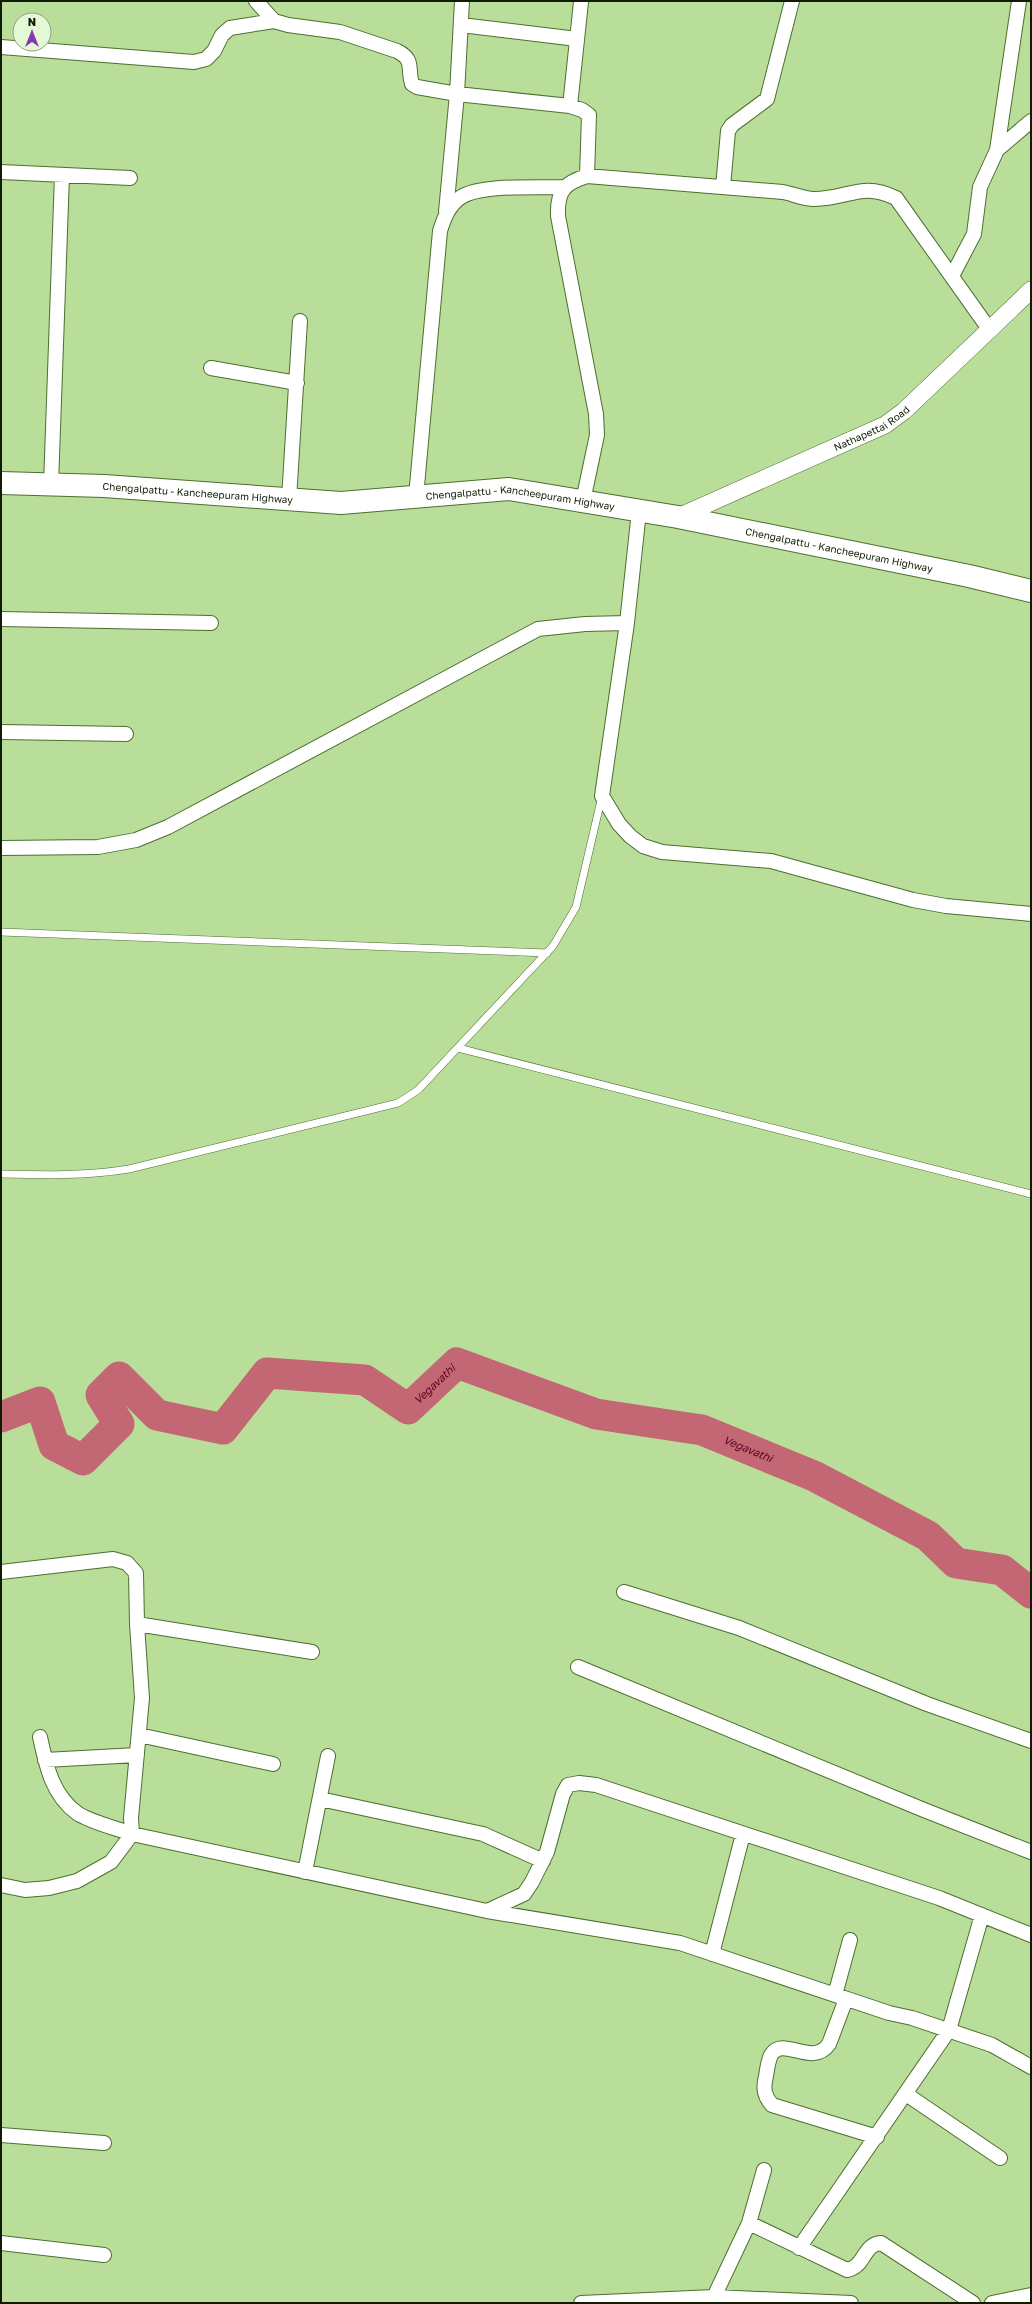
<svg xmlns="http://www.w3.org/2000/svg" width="1032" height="2304" viewBox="0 0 1032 2304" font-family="'Golos Text',sans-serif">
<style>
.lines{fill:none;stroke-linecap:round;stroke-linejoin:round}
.river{stroke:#c46775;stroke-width:31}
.service-casing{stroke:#4e6e2f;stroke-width:8}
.minor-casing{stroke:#4e6e2f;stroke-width:16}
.tertiary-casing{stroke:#4e6e2f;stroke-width:18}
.trunk-casing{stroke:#4e6e2f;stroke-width:24}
.service{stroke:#fff;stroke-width:7}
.minor{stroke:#fff;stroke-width:14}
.tertiary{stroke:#fff;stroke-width:17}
.trunk{stroke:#fff;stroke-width:22}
.labels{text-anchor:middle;stroke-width:3;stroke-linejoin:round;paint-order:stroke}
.street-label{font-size:10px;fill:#0f1c03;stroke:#e5f8d6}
.water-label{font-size:11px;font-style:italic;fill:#5c021f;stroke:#e5f8d6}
</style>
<rect width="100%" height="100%" fill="#b9de9a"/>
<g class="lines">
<path class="river" id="s1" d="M1,1417l39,-15 14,43 29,15 36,-36 -18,-29 18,-18 38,38 66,14 44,-56 98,7 43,29 49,-46 139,51 106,16 112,46 114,60 28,27 46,7 29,23"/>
<g class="service-casing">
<path id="service" d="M1,932l546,21
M458,1048l573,146
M1,1174c43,1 85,2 128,-5l269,-66 20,-13 135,-144 23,-39 26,-111"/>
</g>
<g class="minor-casing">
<path id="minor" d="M256,1l18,20 14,4 52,7 57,19c18,9 10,17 15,33l5,3 40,7 -11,118
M462,1l-5,93 113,12 12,4 7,5 -2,61
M461,25l116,14
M1,47l193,15 12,-3 8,-8 8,-16 8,-7 44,-7
M570,106l11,-104
M997,150l34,-29
M1,172l129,6
M723,187l5,-56 4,-6 35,-26 25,-98
M952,276l22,-42 6,-47 17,-37 22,-149
M211,368l86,15
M51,485l11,-310
M416,497l24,-266c4,-13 9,-26 21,-34 21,-13 77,-9 103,-10
M289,499l11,-178
M583,501l14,-66 -1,-21 -38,-198c-1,-25 6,-33 29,-40l196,16c10,2 21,7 31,7 35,0 47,-18 82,-1l93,131
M639,511l-12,112 -25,173 17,28 11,12 13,10 19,6 109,9 142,39 33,6 85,8
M1,619l210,4
M1,732l125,2
M1,848l97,-1 38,-7 32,-13 370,-198 47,-5 42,-1
M1,1572l112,-13 14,4 9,10 1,51 5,74 -11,120 1,16 -21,28 -34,19 -28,7 -24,2 -24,-5
M624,1592l115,36 188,76 104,37
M137,1624l175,28
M578,1667l346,143 107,42
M139,1735l134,29
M40,1737c6,28 12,58 37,76 13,9 39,15 55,21l355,77 193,32 209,70 23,5 80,27 39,22
M45,1760l92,-5
M320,1799l163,35 60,27
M305,1872l23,-116
M487,1911l37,-17 8,-12 15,-30 16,-58 5,-9 11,-2 17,2 343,113 92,37
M712,1954l31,-120
M835,1995l15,-55
M846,1999l-17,45c-17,24 -46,-9 -58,11 -3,6 -4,15 -5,21 -3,12 -2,20 6,29l105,32
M906,2094l94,64
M1,2135l103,8
M749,2223l98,47c18,-3 16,-26 34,-27l92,60
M1,2243l103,12
M799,2248l150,-218 33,-115
M714,2297l35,-74 15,-53
M581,2303l133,-6 137,6
M992,2303l39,-8"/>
</g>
<g class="tertiary-casing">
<g id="tertiary">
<path id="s2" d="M678,517l207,-92 19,-14 127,-121"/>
</g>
</g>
<g class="trunk-casing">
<g id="trunk">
<path id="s3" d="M1,483l103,3 237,17 168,-14 169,28 291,59 62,15"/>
</g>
</g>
<use href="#service" class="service"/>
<use href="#minor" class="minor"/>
<use href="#tertiary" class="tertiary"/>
<use href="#trunk" class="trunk"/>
</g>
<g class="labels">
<g class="street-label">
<text dy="4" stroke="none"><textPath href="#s2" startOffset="213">Nathapettai Road</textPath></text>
<text dy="4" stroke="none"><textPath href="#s3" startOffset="197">Chengalpattu - Kancheepuram Highway</textPath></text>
<text dy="4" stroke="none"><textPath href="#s3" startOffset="521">Chengalpattu - Kancheepuram Highway</textPath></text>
<text dy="4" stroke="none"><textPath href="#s3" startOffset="845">Chengalpattu - Kancheepuram Highway</textPath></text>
</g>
<g class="water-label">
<text dy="4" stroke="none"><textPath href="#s1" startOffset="609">Vegavathi</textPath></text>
<text dy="4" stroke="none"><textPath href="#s1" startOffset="945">Vegavathi</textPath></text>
</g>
</g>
<rect width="1032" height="2304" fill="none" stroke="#0f1c03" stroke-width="4"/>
<g transform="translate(32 32)"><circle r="19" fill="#e5f8d6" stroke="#8fa082"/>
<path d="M0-3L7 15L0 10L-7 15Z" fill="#853bad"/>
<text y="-6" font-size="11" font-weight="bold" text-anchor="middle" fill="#0f1c03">N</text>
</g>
</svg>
